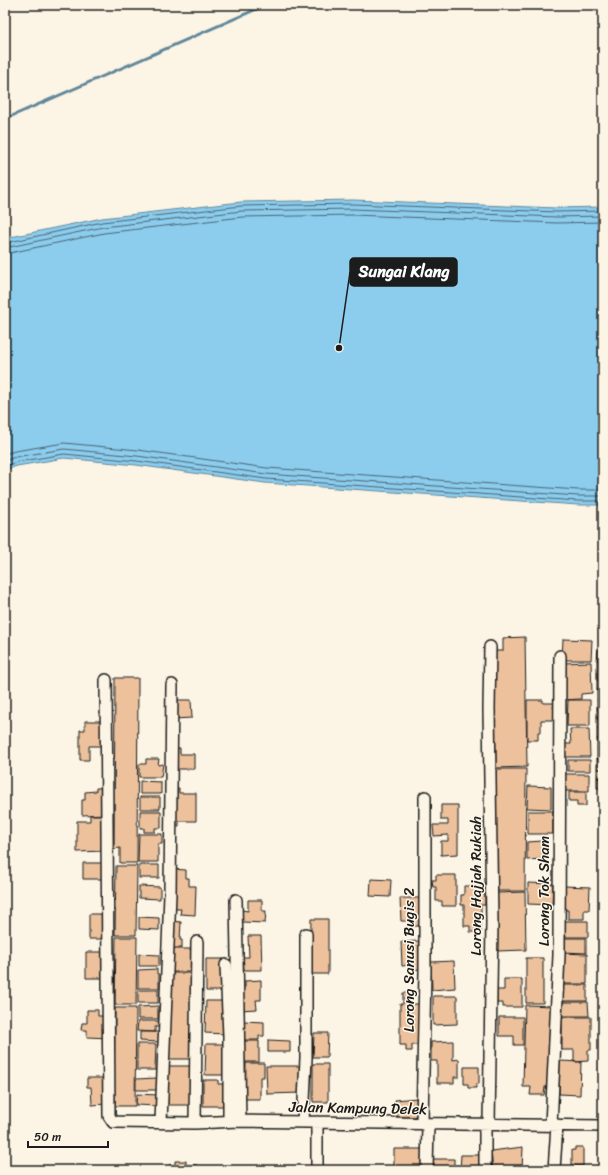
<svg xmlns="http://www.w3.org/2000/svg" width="608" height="1175" viewBox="0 0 608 1175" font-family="Sriracha,sans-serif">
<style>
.water{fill:#8ccdee;stroke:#5f869a}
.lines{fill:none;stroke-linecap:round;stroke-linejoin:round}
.shore{stroke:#496370;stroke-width:1}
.stream{stroke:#5f869a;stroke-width:3}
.building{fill:#ecc19c;stroke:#1c1c1c}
.street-casing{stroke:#1c1c1c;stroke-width:14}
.street{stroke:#fcf5e5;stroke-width:11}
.labels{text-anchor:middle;stroke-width:3;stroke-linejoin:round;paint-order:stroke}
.street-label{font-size:15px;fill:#1c1c1c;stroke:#fcf5e5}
.leader{fill:none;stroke:#1c1c1c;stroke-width:1.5}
.callout-dot{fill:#1c1c1c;stroke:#fcf5e5;stroke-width:1.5}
.callout{fill:#1c1c1c;stroke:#1c1c1c;stroke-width:1.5}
.callout-label{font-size:16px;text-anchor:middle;font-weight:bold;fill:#fff}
</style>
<rect width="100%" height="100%" fill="#fcf5e5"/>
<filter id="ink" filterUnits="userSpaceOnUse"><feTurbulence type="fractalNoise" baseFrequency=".025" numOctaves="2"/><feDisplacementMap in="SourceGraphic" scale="8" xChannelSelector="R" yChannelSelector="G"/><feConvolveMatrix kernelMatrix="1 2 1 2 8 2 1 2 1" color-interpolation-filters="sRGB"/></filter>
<g filter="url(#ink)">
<path class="water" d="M353,200l204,8 46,-1v298h-25l-313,-22 -129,-18 -72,-7 -47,8 -12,4v-231l6,-2 91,-19 139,-16z"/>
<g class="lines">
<path class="shore" d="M5,243l97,-21 139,-16 112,-2 204,8 46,-1
M5,248l98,-21 139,-16 111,-2 204,8 46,-1
M5,254l99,-21 138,-16 111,-2 204,8 46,-1
M5,454l10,-3 49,-8 74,7 129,18 311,22h25
M5,461l10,-4 49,-8 73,7 129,18 312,22h25
M5,466l12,-4 47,-8 73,7 129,18 312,22h25"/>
<path class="stream" d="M5,119l261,-114"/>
</g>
<path class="building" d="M525,637l2,130 -31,1 -2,-117h9v-13z
M563,639l29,1 -1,20h-29z
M598,650h5v10h-6z
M597,660h6v10h-6z
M591,662l1,31 -11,1v5l-18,1 -1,-37z
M597,670h6v10h-6z
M115,678h23l-1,185h-17v-15l-6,1z
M597,680h6v10h-6z
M597,690h6v10h-6z
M173,700h18l1,18 -18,1z
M527,700h16v3h11l-1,5h4v12h-16v12h-3v8h-11z
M568,700h22v26h-23z
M597,700h6v9h-6z
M597,709h6v10h-6z
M597,719h6v10h-6z
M85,721h23v25h-19v14h-9v-30h5z
M570,729h19l1,28h-26v-13h7z
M597,729h6v10h-6z
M597,739h6v10h-6z
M171,748h9v6h14v15h-23z
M597,749h6v10h-6z
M146,759h13l-1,6 5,-1 -2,13h-22v-13h7z
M597,759h6v10h-6z
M568,760h22v11h-22z
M496,769h30l-1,122h-30z
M597,769h6v9h-6z
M564,774h25v17h-25z
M597,778h6v10h-6z
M140,781l21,1v12h-21z
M528,786l23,1v22l-24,-1z
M96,788h9l1,26 -24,1v-15h3v-8l11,-1z
M171,788h8v5h17v28h-17v5h-8z
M569,792h17v14h-9v-5h-8z
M140,797h20v12h-20z
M441,805h17v49l-17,1v-14h7v-6l-14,1 -1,-11h15v-5h-7z
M140,811h21v17h-6v4h-11v-4h-4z
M528,811h25v23h-25z
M90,815h15v36l-28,1v-31h13z
M139,834h23v10h-4v18h-20z
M543,841v18l-16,1v-18z
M83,863h25v16h-25z
M139,865h20v13h-20z
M116,866h21l-1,69h-21z
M171,869l15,1v8h3v8h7l-1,29 -15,-1 1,-5h-7z
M436,875h20v31h-14v-5h-6v-14h-3l-1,-7h4z
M371,879l20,1 -1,17 -20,-1z
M528,883l25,1 -1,21 -24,-1z
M139,886l21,1v12l-21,-1z
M464,886h21v19h-4v27h-11v-6h-6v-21h-3v-10h3z
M563,886l27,1 -1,23h-5v9h-16v-9h-5z
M525,892l1,58 -29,1 -1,-58z
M400,898h19v28h-8v-5h-10z
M248,900h14v11h4l-1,12 -23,-1v-12l6,1z
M89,914h15v25h-15z
M139,917l20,1v12l-20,-1z
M311,919h17v55h-18z
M169,921l12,1 -1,18h2v8h-13z
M564,921h24v16h-24z
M248,936h13l1,34h-18l-1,-13h6z
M116,937h21l-1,68h-21z
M562,938h24v15l-24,-1z
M419,941l1,28 -10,1v-5l-8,1 -1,-24z
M171,949h23v23h-23z
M86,952h24v26h-24z
M562,953l25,1v30h-26z
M139,954l20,1v11h-20z
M526,958h17v45h-17z
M206,959h18v32h-18z
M454,961l1,27 -23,2 -1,-28z
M157,969v5h2v14h-21v-18z
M169,973h26v86h-26z
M504,979h18v28h-19v-4h-6v-13h7z
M261,980v20h-5l1,9 -17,1v-22l5,-1v-6z
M562,985h25v16h-25z
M138,990h20v13h-20z
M403,993h8v11h9v41h-8v6h-6v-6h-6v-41h3z
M433,996h24v28l-24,1z
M206,1001h19v33l-20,-1z
M562,1002h26l1,14h-27z
M525,1005l28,1 -2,81h-6l-1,8h-14l1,-8h-8z
M158,1006v13h-20v-12z
M115,1008h21l-1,98h-21z
M87,1010h11v6h11v22l-22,-1v-7h-6l1,-7h5z
M499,1017h24v28h-9v-9h-15z
M562,1017h29v33h-3v11l-14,1v-12h-12z
M138,1021h21v6h-4v5l-18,-1z
M243,1021l21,1v14h-5v4h-16z
M601,1031h2v10h-3z
M140,1032h19v10l-19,-1z
M314,1033h14l-1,24h-14z
M268,1040l22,1v11h-22z
M241,1041h18v21h-15z
M453,1041v19l6,-1v18h-5v6h-17v-22h-6v-19z
M600,1041h3v10h-3z
M137,1044h19l-1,26h-18z
M206,1044h18v31h-19z
M600,1051h3v10h-3z
M560,1061l21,1 -1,33 -21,-1z
M600,1061h3v10h-3z
M246,1063h18v14h-4v22h-15z
M313,1064h15v38h-15z
M168,1066h24v39h-24z
M266,1066h36v27l-35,1z
M464,1067h15v17h-3v4h-8v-4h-4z
M600,1071h3v10h-3z
M87,1078h19l1,26 -15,1 -1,-18h-4z
M157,1078v12h-21v-11z
M203,1080h15v4h7l-1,22h-21z
M600,1081h3v10h-3z
M600,1091h3v10h-3z
M137,1094l21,1 -1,11 -21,-1z
M417,1098h2v19h-22v-5h-2v-12z
M523,1147l-1,23h-29l-2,-19z
M575,1147h8v19h-11v-16h3z
M394,1149h31l-1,21h-30z
M461,1155h20v15h-21z
M433,1159h21v11h-21z
M175,1161h11v4h11v5h-28v-5h6z"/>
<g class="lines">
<g class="street-casing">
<path id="street" d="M106,680l3,436 4,6 82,1 43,-2 365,5
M236,900l4,221
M226,965l3,71v85
M161,1122l9,-228 2,-209
M303,1122l3,-64v-124
M195,1123l2,-181
M422,1124l3,-152v-175
M489,1124l3,-201 -3,-215 1,-61
M551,1125l8,-170 1,-299
M317,1170v-48
M427,1170l1,-46
M485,1170v-46
M554,1170l3,-45"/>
</g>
<use href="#street" class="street"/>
</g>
</g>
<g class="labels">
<g class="street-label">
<text transform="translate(476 886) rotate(-90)" y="5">Lorong Hajjah Rukiah</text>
<text transform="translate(544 891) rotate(-90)" y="5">Lorong Tok Sham</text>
<text transform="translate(409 960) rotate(-90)" y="5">Lorong Sanusi Bugis 2</text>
<text transform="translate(358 1108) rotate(1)" y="5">Jalan Kampung Delek</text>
</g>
</g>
<path class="leader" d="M339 348L350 272"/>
<circle class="callout-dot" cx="339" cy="348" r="4"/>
<rect class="callout" x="350" y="258" width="107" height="28" rx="4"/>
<g class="callout-label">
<text x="404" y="277">Sungai Klang</text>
</g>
<rect width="608" height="1175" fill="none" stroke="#fcf5e5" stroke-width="20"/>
<rect x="10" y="10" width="588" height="1155" fill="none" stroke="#1c1c1c" stroke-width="1.5" filter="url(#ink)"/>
<path d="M28 1141v6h80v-6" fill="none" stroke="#1c1c1c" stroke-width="2"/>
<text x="34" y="1141" font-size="12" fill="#1c1c1c" stroke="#fcf5e5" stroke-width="3" paint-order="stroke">50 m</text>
</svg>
